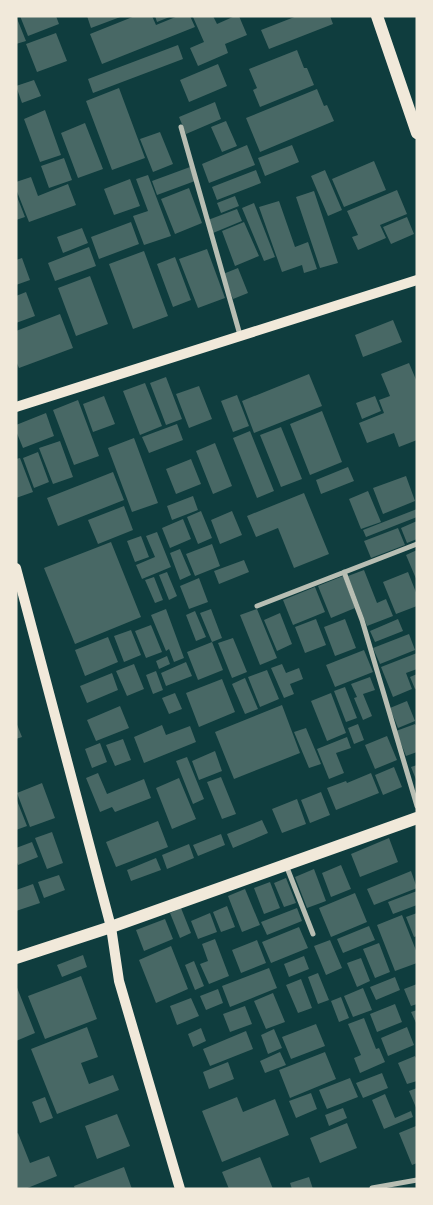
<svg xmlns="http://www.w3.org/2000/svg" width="433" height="1205" viewBox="0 0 433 1205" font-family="Arial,sans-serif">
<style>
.building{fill:#486865}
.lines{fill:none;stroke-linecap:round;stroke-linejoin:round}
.minor{stroke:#b8beb3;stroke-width:5}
.secondary{stroke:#f1e9da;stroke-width:10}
.primary{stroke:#f1e9da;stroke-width:12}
</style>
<rect width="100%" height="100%" fill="#0f3d3e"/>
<path class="building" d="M16,16l10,25 -10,3z
M20,16h36l3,8 -31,12z
M87,16h36l-32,12z
M135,16h17l4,9 22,-9h12l5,11 -93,37 -12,-30z
M155,16h17l-15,6z
M195,16h18l4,8 18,-8h4l8,19 -22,9 3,9 -30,13 -8,-18 14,-6 -11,-25z
M297,16h33l3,8 -64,25 -8,-19z
M56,33l11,28 -30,11 -11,-28z
M178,45l5,14 -90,34 -5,-14z
M297,50l7,18h3l7,17 -54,22 -7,-17 4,-2 -8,-19z
M218,64l9,22 -38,16 -9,-22z
M34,80l7,16 -19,7 -6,-17z
M119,88l26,70 -33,12 -26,-69z
M317,89l7,17 3,-1 7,16 -74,31 -14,-34z
M215,102l6,17 -35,15 -7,-17z
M45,110l16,45 -21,7 -16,-43z
M226,121l11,25 -15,6 -11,-25z
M85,123l18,46 -25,9 -17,-45z
M160,132l13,32 -20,8 -13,-33z
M247,145l8,20 -46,18 -7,-19z
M292,145l7,17 -34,14 -7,-18z
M64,158l8,22 -23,8 -8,-22z
M374,161l12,29 -42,17 -12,-28z
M190,167l5,14 -38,14 -5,-14z
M256,170l5,13 -44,17 -5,-13z
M325,170l17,40 -14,6 -17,-40z
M148,175l23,61 -27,9 -11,-29 15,-5 -12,-32z
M31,177l7,19 30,-12 8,21 -47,17 -13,-33v-7z
M130,179l10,27 -26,9 -10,-26z
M189,188l13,35 -27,11 -14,-35z
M397,190l10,24 -27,11 6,13 -28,12 -6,-13 6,-2 -11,-24z
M314,191l24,72 -18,5 -24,-71z
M16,194l9,23 -9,3z
M235,196l4,10 -18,7 -4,-10z
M279,201l16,46 13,-5 9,27 -13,4 -2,-8 -20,7 -23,-65z
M254,203l21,54 -11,4 -22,-53z
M237,209l5,12 -29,12 -5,-13z
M407,217l7,17 -23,10 -8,-17z
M131,222l8,22 -40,15 -8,-22z
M244,222l15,34 -24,10 -13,-35z
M82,228l6,15 -25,10 -6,-16z
M89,247l7,19 -41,15 -7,-18z
M207,249l18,49 -27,10 -19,-49z
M144,251l24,65 -35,13 -24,-65z
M175,257l16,43 -18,7 -16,-43z
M22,258l8,22 -14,5v-25z
M238,268l10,25 -15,6 -10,-25z
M90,276l18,48 -32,12 -18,-48z
M26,292l9,24 -19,7v-27z
M60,314l13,34 -54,20 -3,-7v-30z
M393,320l9,22 -39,15 -8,-22z
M409,363l8,19v58l-18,7 -5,-14 -27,10 -8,-20 25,-10 -5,-13 11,-4 -9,-22z
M309,374l13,32 -68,27 -12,-32z
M166,377l16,42 -16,6 -16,-42z
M145,383l17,43 -22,9 -17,-44z
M199,386l13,33 -23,9 -13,-34z
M237,395l12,31 -16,6 -12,-31z
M104,396l11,28 -22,8 -10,-28z
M375,396l6,15 -19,8 -6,-16z
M78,400l21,56 -25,9 -21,-55z
M322,411l20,51 -32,13 -20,-51z
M46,413l8,23 -31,12 -7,-17v-6z
M177,424l6,16 -34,13 -7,-16z
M281,427l21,52 -21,8 -21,-52z
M250,431l24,60 -17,7 -24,-60z
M134,438l24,65 -26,9 -24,-64z
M60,441l13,36 -20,7 -14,-36z
M215,443l17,43 -19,8 -17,-43z
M38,452l11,30 -15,6 -11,-30z
M20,458l13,34 -17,6v-39z
M191,459l10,25 -25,10 -10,-25z
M348,467l6,14 -33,13 -5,-14z
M113,472l11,28 -66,26 -11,-28z
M406,476l9,25 -32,13 -10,-26z
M368,491l13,31 -20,7 -12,-30z
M304,493l25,61 -35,14 -16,-40 -22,9 -9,-21z
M193,496l5,14 -26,10 -5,-14z
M124,506l9,24 -35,14 -10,-24z
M417,509v8l-51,20 -3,-7z
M201,511l11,27 -14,6 -11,-27z
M232,511l10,24 -22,9 -9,-24z
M183,519l8,20 -21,9 -8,-20z
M417,521v18l-10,4 -6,-15z
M398,528l7,17 -34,13 -7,-17z
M157,532l14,35 -29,12 -6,-14 19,-8 -9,-21z
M141,536l8,21 -14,5 -8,-21z
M111,542l30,75 -66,27 -31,-76z
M212,544l8,22 -25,10 -9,-22z
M180,549l11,26 -11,5 -10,-27z
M417,550v31l-11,-26z
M244,560l5,12 -30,12 -5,-13z
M364,570l13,33 9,-4 7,17 -26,10 -19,-50z
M167,572l10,24 -8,4 -10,-25z
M408,572l9,23v11l-21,8 -13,-32z
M343,576l12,32 -24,10 -13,-32z
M154,577l9,23 -8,3 -10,-23z
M199,578l9,24 -19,7 -9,-23z
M315,587l10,25 -32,13 -10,-25z
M166,609l18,49 -10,4 -5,-13 -3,2 -15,-36z
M211,609l11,29 -10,4 -12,-29z
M257,609l20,49 -17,7 -20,-50z
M195,611l11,26 -10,4 -10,-26z
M280,613l12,31 -15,7 -13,-31z
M316,619l10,26 -21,8 -10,-26z
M345,619l11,29 -21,8 -11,-29z
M398,619l5,12 -28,11 -5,-11z
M151,625l11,27 -16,6 -11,-27z
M131,630l10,25 -17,7 -10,-26z
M409,634l6,16 -35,14 -7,-16z
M108,637l10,25 -33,14 -10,-26z
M233,638l14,34 -15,6 -14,-35z
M212,642l11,28 -25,10 -11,-28z
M364,650l9,22 -38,15 -9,-22z
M417,653v16l-11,4 6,16 -19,8 -12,-30z
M167,656l3,8 -11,5 -3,-8z
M186,662l6,14 -26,10 -5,-13z
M134,664l10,25 -17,7 -11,-25z
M282,664l4,9 13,-5 4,11 -13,5 4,10 -10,4 -13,-30z
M267,670l12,29 -19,8 -12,-30z
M156,671l7,19 -10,4 -7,-19z
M112,673l6,17 -31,13 -7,-17z
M417,674v14l-2,1 -5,-12z
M370,677l5,13 -12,4 9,22 -9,4 -9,-22 3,-1 -6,-13z
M245,678l13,31 -13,5 -13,-30z
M222,679l13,33 -36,15 -13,-34z
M345,687l12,31 -11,4 -12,-31z
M175,693l7,16 -13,5 -7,-16z
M331,693l15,40 -19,8 -16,-40z
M407,701l8,20 -17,7 -8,-20z
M282,705l18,48 -66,26 -19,-47z
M120,706l9,22 -33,13 -9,-21z
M16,722l6,15 -6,2z
M358,724l6,16 -10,4 -6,-16z
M415,724l2,3v25l-11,4 -10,-25z
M162,725l4,10 24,-9 6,16 -52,21 -10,-26z
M306,728l15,36 -12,4 -15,-36z
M387,736l10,24 -22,9 -10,-24z
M347,737l4,11 -15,5 8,20 -15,6 -12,-30z
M123,739l8,21 -16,6 -9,-21z
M100,743l7,19 -15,6 -7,-19z
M215,751l7,20 -23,9 -7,-19z
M187,757l17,42 -11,5 -17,-43z
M417,765v17l-6,-15z
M394,767l8,20 -19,8 -8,-20z
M98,773l9,21 37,-15 7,19 -36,14 -3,-5 -12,5 -14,-34z
M371,773l8,20 -43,17 -9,-22 19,-7 1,2z
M221,777l15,37 -14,5 -15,-37z
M179,778l17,41 -24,10 -16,-41z
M42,783l13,35 -25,9 -13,-34z
M321,792l9,23 -20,8 -9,-23z
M16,798l11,28 -11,4z
M297,799l9,25 -24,9 -10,-24z
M262,820l6,13 -35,15 -6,-14z
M158,821l10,26 -52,20 -10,-25z
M52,832l11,31 -16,6 -12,-31z
M221,834l4,11 -27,11 -5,-11z
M389,838l9,24 -38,15 -9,-23z
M32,842l6,15 -20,8 -2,-5v-12z
M189,844l5,14 -27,11 -5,-14z
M156,858l5,12 -30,11 -4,-11z
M341,865l10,24 -20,8 -9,-24z
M314,869l12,32 -19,7 -12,-31z
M411,871l6,17 -43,17 -7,-16z
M59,875l6,15 -21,8 -6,-16z
M286,878l10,25 -12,4 -10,-24z
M270,882l10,26 -16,6 -10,-26z
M33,884l7,19 -24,8v-21z
M245,889l15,36 -18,7 -14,-36z
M417,891v14l-24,9 -5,-12z
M355,893l12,29 -36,15 -12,-29z
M227,906l8,21 -14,5 -8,-20z
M181,908l10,25 -11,5 -10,-25z
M297,908l5,13 -35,14 -6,-13z
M210,913l7,19 -19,7 -7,-18z
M417,913v23l-3,1 -8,-20z
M402,915l15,38v10l-22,8 -18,-46z
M165,919l8,20 -29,12 -8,-21z
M369,926l6,14 -32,13 -6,-14z
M299,927l9,21 -37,15 -9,-21z
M215,939l14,37 -20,8 -9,-20 8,-3 -6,-17z
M257,940l9,23 -25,10 -9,-23z
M330,940l12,28 -16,7 -12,-29z
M379,943l11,29 -15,6 -12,-29z
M171,946l17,43 -32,14 -17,-43z
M83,955l4,12 -25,10 -5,-12z
M304,956l5,13 -20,8 -5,-13z
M361,958l9,23 -13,6 -10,-24z
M194,961l10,25 -9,4 -10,-25z
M269,968l8,20 -47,19 -8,-21z
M318,973l11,27 -11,4 -10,-27z
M81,976l16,43 -52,20 -17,-43z
M395,977l5,13 -24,10 -6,-13z
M301,979l11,29 -14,5 -12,-28z
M417,984v20l-6,2 -7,-17z
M16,985l19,48 -19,8z
M363,988l9,22 -19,7 -9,-21z
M218,989l5,14 -17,7 -6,-14z
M273,993l12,29 -19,7 -12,-28z
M341,997l8,21 -10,4 -8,-21z
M191,998l8,18 -22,9 -7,-19z
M395,1004l7,18 -25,10 -7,-18z
M245,1006l7,18 -22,8 -7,-18z
M417,1010v15l-6,-13z
M364,1018l12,31 3,-1 6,14 -25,11 -6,-15 7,-3 -13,-31z
M316,1024l9,22 -34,13 -9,-22z
M87,1027l11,30 -17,6 8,21 24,-9 6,15 -62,24 -26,-65z
M407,1027l7,18 -26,11 -7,-18z
M201,1028l5,13 -13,6 -5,-13z
M274,1029l8,19 -14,6 -7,-19z
M246,1031l7,18 -43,17 -7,-17z
M280,1052l6,13 -21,8 -5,-12z
M325,1052l11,27 -46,19 -11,-28z
M415,1056l2,4v21l-10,3 -9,-21z
M228,1062l6,17 -25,10 -6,-17z
M382,1073l6,15 -25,10 -7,-15z
M350,1078l8,19 -31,12 -8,-19z
M417,1088v22l-8,-19z
M311,1093l6,16 -21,9 -7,-17z
M385,1094l10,24 16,-7 2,6 -29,12 -12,-29z
M45,1097l8,21 -13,5 -8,-21z
M237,1097l6,15 32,-13 14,36 -67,27 -20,-51z
M343,1108l4,10 -18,8 -4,-11z
M117,1114l13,32 -33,13 -12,-33z
M347,1123l10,25 -37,15 -10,-25z
M416,1126l1,37 -5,2 -13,-32z
M18,1133l12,30 19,-7 8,20 -32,13h-9v-55z
M260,1157l13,32h-44l-7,-17z
M124,1167l8,22h-57l-1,-3z
M309,1177l4,12h-21l-2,-6z"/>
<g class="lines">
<path class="minor" d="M181,127l59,208
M344,572l18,48 55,186
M257,606l160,-62
M286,865l27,69
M372,1188l45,-8"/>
<path class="secondary" d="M16,407l401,-127
M16,568l95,359 8,54 61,208"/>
<path class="primary" d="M377,16l40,117
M16,958l95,-31 306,-109"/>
</g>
<rect width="433" height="1205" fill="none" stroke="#f1e9da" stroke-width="35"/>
</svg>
